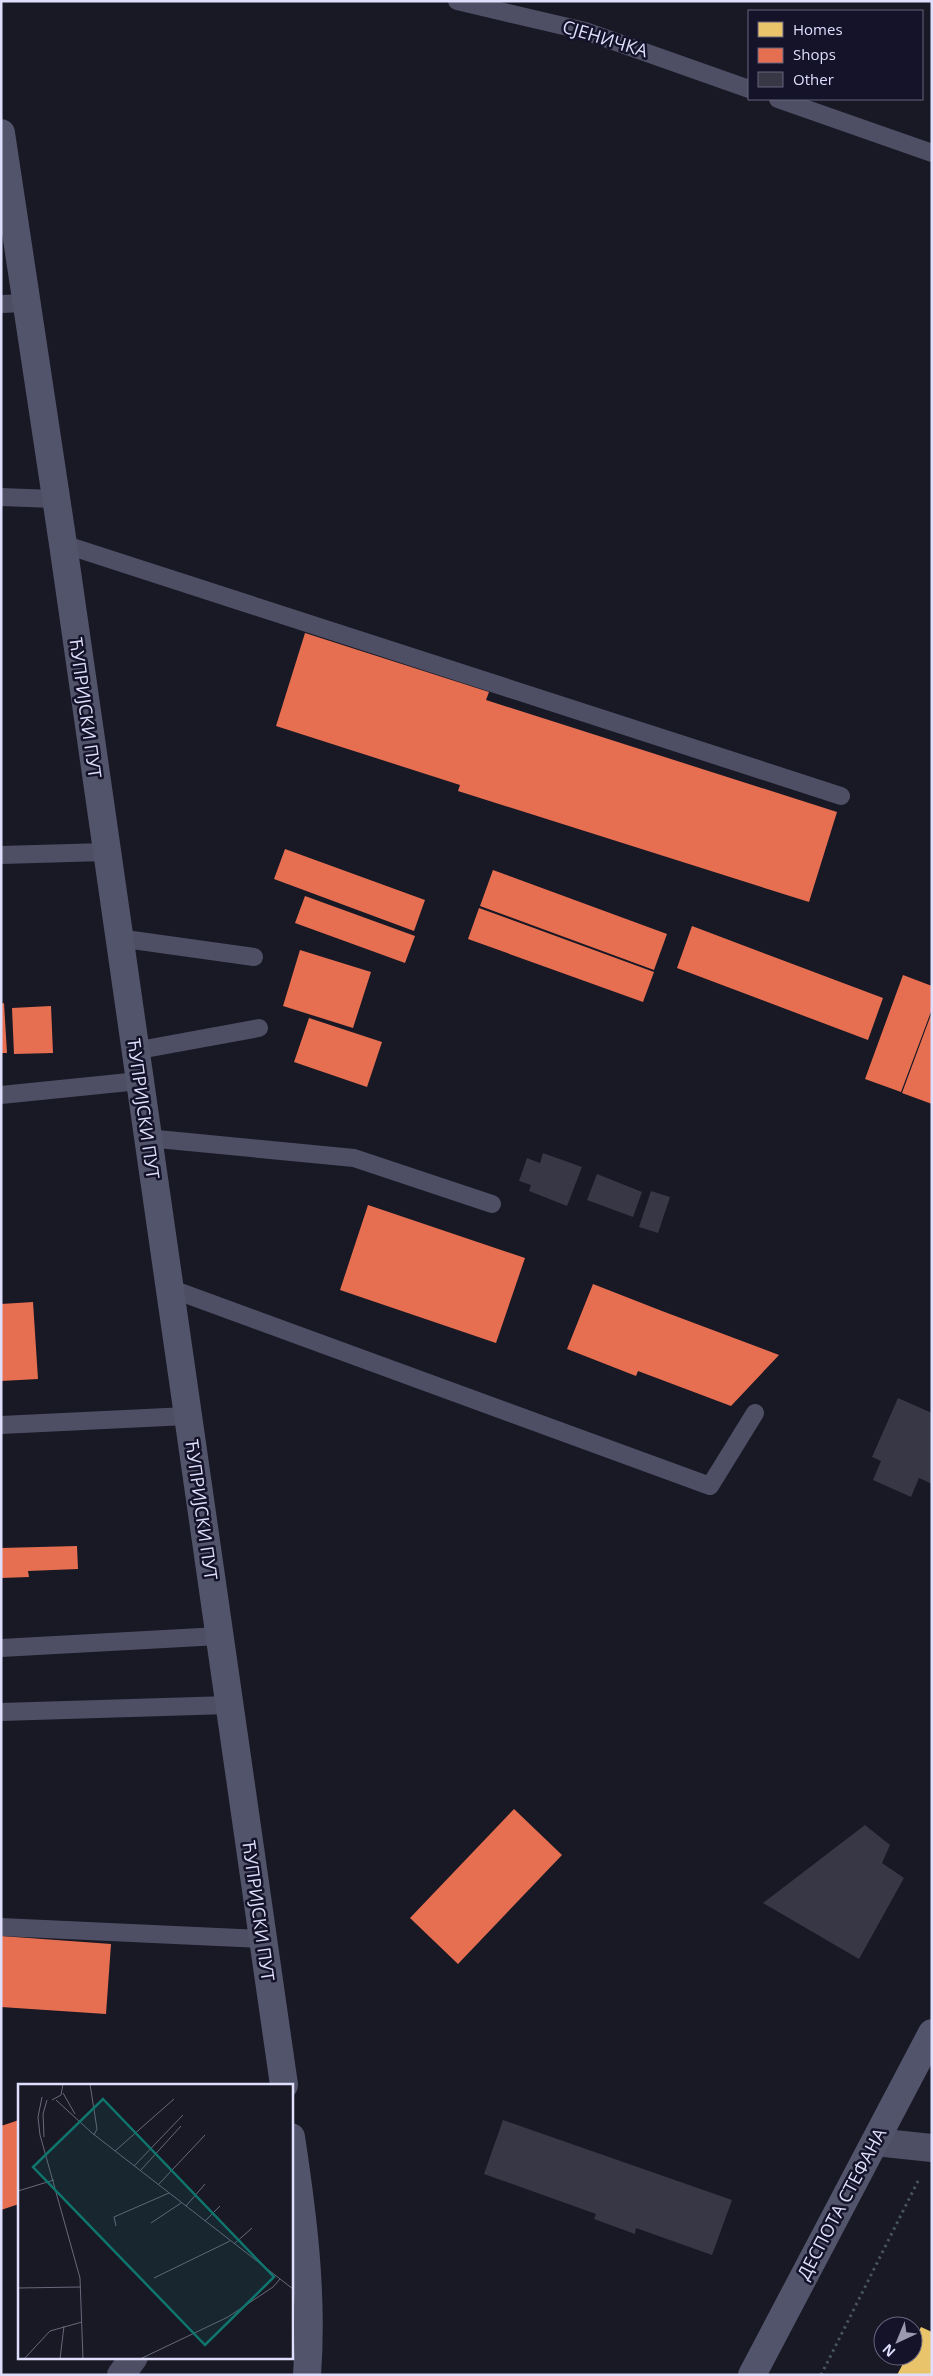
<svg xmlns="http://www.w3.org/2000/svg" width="933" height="2376" viewBox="0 0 933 2376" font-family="'Open Sans',sans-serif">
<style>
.homes{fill:#e9c46a}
.shops{fill:#e76f51}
.building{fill:#383746}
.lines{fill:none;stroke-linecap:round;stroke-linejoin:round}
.path{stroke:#475460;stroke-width:3;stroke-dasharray:2.5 4;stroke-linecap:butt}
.service{stroke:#4e4f65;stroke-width:18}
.minor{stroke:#4e4f65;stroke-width:28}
.secondary{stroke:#52546b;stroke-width:28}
.labels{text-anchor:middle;stroke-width:5;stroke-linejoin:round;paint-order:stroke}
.street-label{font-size:18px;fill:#dfdffd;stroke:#15132a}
.inset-road{fill:none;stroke:#68687b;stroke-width:1}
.view{fill:#0f766e;fill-opacity:0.15;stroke:#0f766e;stroke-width:2.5}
.inset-edge{fill:none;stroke:#dfdffd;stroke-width:2.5}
</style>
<rect width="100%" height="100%" fill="#191825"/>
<path class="homes" d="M921,2327l11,5v43h-35l10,-19h6v-13z"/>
<path class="shops" d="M305,633l184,59 -3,8 351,112 -28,90 -351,-111 2,-6 -184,-59z
M285,849l140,51 -11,31 -140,-52z
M493,870l174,64 -13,36 -174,-64z
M305,896l110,40 -10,27 -110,-40z
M479,908l175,64 -11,30 -175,-63z
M692,926l191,72 -15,42 -191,-72z
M300,950l71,22 -18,56 -70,-22z
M903,975l29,11v23l-31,83 -36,-13z
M4,1003l3,50h-6v-49z
M51,1006l2,47 -39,1 -2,-46z
M932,1012v92l-30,-11z
M309,1018l73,24 -15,45 -73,-25z
M368,1205l157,53 -29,85 -156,-53z
M593,1284l69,27 117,44 -48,51 -93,-35 -2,5 -69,-27z
M33,1302l5,77 -37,2v-77z
M77,1546l1,23 -50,2 1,6 -28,1v-30z
M514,1809l48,46 -104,109 -48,-46z
M1,1936l110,8 -5,70 -105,-7z
M19,2120v84l-18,6v-84z"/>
<path class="building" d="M543,1153l39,14 -15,39 -38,-15 2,-6 -12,-4 8,-23 13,5z
M597,1174l45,18 -9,25 -46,-17z
M651,1191l19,6 -12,36 -19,-6z
M898,1398l34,15v71l-13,-6 -8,19 -38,-17 8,-19 -9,-4z
M865,1825l25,20 -8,18 22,15 -45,81 -96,-56z
M503,2120l229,80 -20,55 -76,-27 -1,6 -41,-15 2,-5 -112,-40z"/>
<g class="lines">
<path class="path" d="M821,2375l98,-196"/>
<path class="service" d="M457,1l128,30 164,58
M778,99l154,54
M1,304l25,-1
M1,497l53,2
M63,544l778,252
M1,855l104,-3
M118,938l136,19
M134,1051l125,-23
M1,1095l138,-14
M147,1138l207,20 138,46
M169,1288l541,198 45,-73
M1,1425l186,-9
M1,1648l218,-12
M1,1712l228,-7
M1,1927l262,12"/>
<path class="minor" d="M875,2142l57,6
M121,2375l13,-18"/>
<path class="secondary" d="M1,133l62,411 221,1541
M291,2137c12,79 22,158 16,238
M752,2375l180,-342"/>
</g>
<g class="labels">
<g class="street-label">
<text transform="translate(605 39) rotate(17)" y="6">СЈЕНИЧКА</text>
<text transform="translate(85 708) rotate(82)" y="6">ЋУПРИЈСКИ ПУТ</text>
<text transform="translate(143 1109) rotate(82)" y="6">ЋУПРИЈСКИ ПУТ</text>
<text transform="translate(201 1510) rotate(82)" y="6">ЋУПРИЈСКИ ПУТ</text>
<text transform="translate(258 1911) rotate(82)" y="6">ЋУПРИЈСКИ ПУТ</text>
<text transform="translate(842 2204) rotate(-62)" y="6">ДЕСПОТА СТЕФАНА</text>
</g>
</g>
<g transform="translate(18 2084)">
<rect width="275" height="275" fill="#191825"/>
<path class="inset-road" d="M72,0l7,45 -3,6M45,9l12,21M24,13l-4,20 2,18 40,143 3,81M34,16l9,-5 2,-11M38,16l36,33 201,156M26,53l-1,-23 4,-14M97,67l59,-52M116,82l49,-51M122,87l41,-45M140,101l47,-50M0,107l36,-11M168,122l19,-22M187,137l15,-15M133,139l30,-20M98,142l-2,-9 55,-24M216,160l18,-16M136,194l76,-37M0,204l63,-1M6,275l26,-28 32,-9M42,275l4,-33M122,275l88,-42 45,-30 7,-8"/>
<path class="view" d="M85,15l171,178 -69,68 -172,-178z"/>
<rect width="275" height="275" class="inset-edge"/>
</g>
<rect width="933" height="2376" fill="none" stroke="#dfdffd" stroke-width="5"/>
<rect x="748" y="10" width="175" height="90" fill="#15132a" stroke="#66657e"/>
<rect x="758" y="22" width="25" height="15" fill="#e9c46a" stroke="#66657e"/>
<text x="793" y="35" font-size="15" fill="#dfdffd">Homes</text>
<rect x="758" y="48" width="25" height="15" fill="#e76f51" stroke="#66657e"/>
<text x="793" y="60" font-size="15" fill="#dfdffd">Shops</text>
<rect x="758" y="72" width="25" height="15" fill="#383746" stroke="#66657e"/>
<text x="793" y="85" font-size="15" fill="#dfdffd">Other</text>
<g transform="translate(898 2341) rotate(224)"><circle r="24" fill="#15132a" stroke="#66657e"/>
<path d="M0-4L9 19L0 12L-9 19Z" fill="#9a99b1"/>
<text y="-8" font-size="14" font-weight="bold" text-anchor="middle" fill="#dfdffd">N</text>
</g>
</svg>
